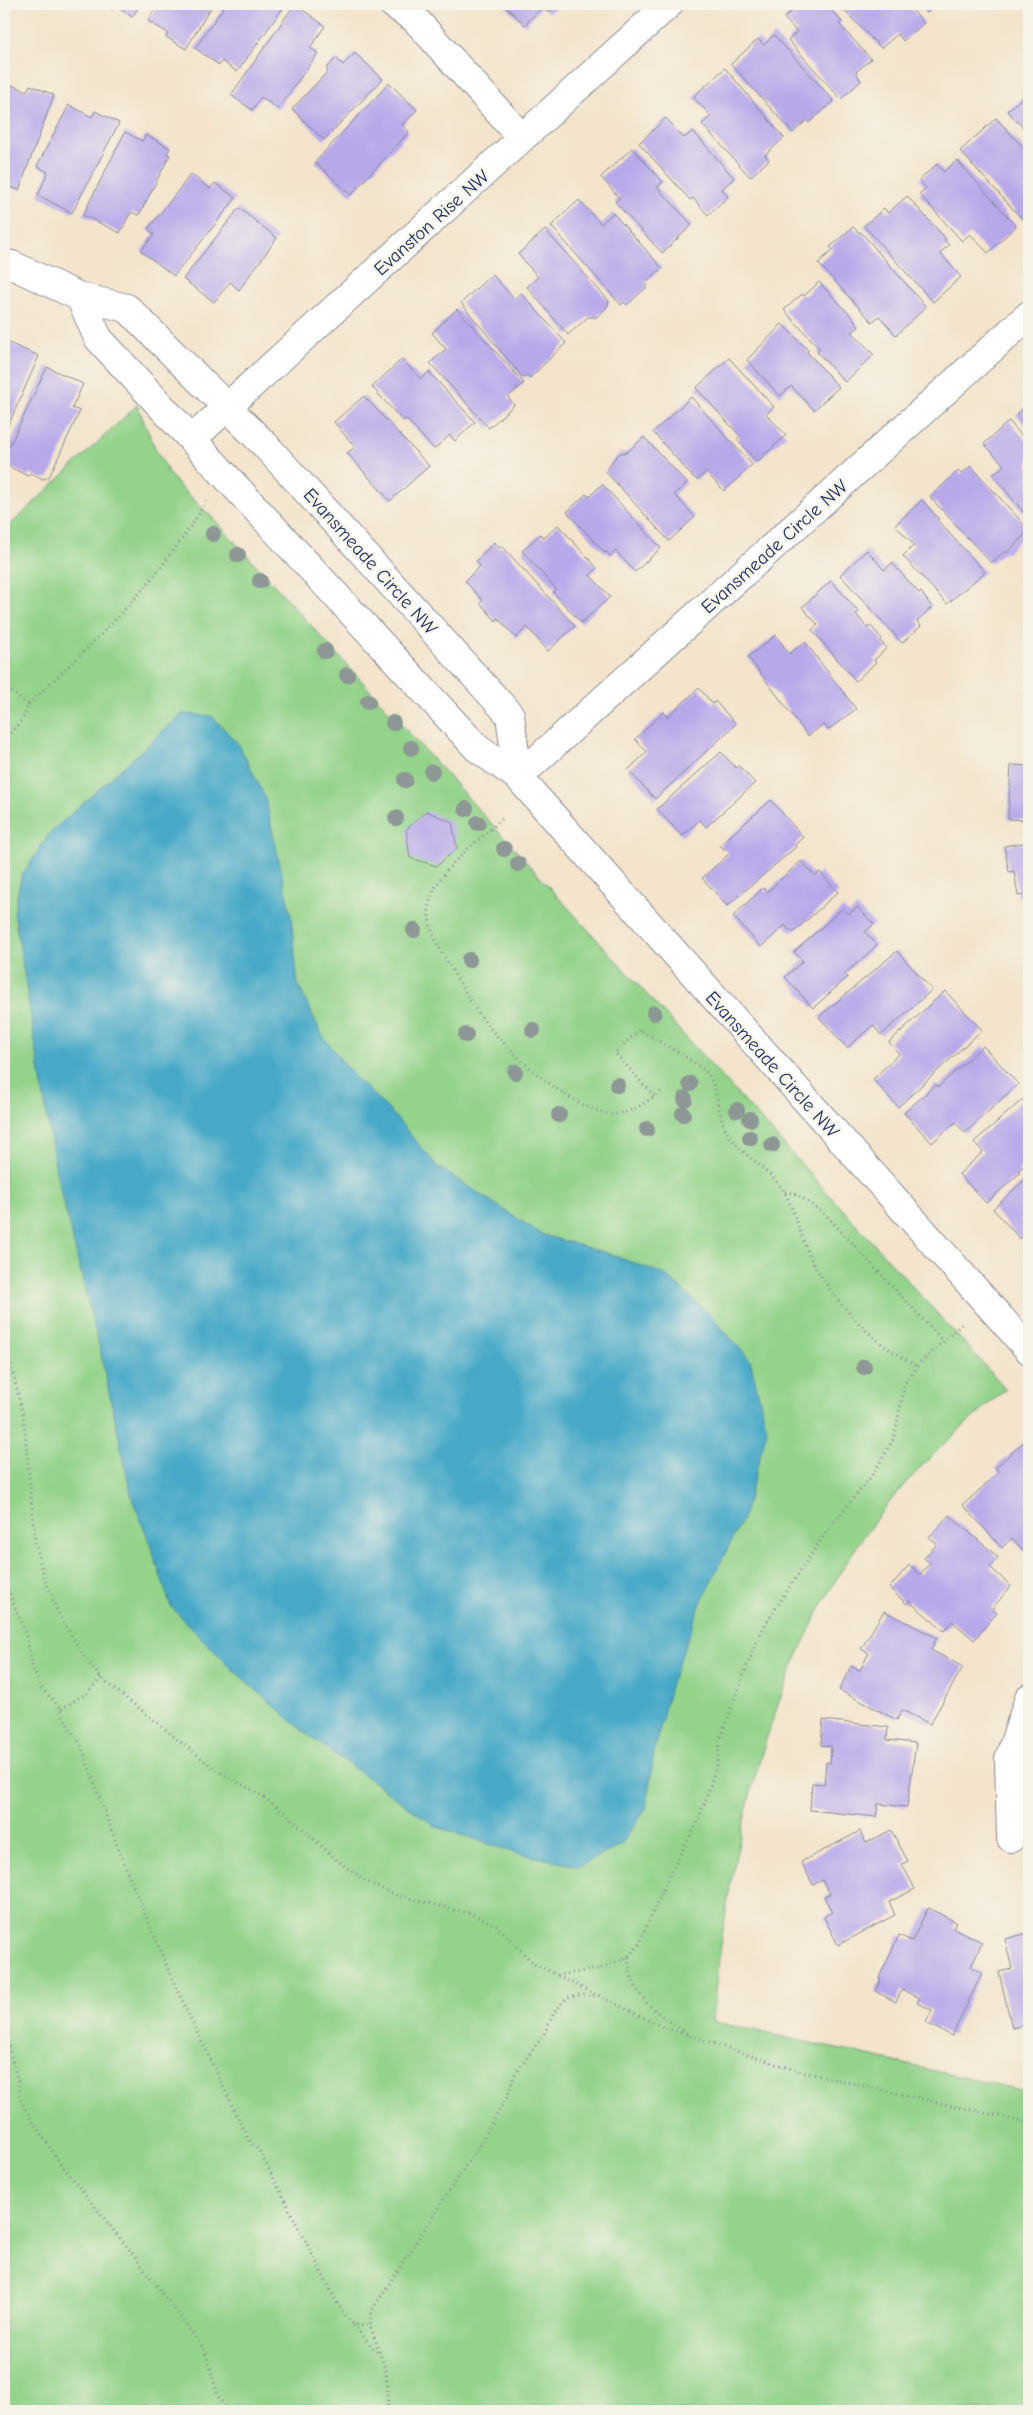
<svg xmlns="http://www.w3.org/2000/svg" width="1033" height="2415" viewBox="0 0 1033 2415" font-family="'Comic Neue',sans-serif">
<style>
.green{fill:#93d38a;stroke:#578174}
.water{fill:#47a9c7;stroke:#316c92}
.building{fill:#b7a8ea}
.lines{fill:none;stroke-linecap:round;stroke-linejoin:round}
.minor-casing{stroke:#878a94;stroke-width:30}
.path{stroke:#878a94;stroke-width:3;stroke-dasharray:1 4;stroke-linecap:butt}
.minor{stroke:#fff;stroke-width:28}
.tree{fill:#8d9795}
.labels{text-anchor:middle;stroke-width:4;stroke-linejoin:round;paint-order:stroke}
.street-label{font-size:19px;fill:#1b2f5e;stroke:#f7f3e8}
</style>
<rect width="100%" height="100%" fill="#f7f3e8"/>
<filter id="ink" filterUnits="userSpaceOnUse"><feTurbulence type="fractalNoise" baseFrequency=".02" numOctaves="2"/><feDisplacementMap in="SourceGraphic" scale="10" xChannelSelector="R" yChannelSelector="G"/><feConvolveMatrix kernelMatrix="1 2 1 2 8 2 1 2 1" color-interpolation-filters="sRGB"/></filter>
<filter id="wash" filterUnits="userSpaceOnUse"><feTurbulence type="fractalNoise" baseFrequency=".0096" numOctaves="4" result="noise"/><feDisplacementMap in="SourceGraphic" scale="20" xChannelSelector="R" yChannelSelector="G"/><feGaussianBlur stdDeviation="1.12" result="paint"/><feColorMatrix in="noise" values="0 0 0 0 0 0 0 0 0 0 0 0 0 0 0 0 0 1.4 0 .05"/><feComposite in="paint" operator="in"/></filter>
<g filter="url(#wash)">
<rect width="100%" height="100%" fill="#f3e4cb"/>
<path class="green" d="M137,405l18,43 15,27 11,13 34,32 791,869c-44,38 -90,78 -126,125 -110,144 -151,331 -168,507l317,71v319h-1025v-1880z"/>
<path class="water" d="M182,714l30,2 27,29 26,52 26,119 7,69 24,50 30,39 39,38 47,55 105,68 61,17 62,23 43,39 41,46 17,70 -23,85 -42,85 -32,86 -16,66 -8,57 -26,37 -41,20 -63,-13 -81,-27 -131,-94 -73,-64 -60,-61 -22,-66 -17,-43 -32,-148 -44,-178 -42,-260 7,-35 28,-43z"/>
<g id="blocks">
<path class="building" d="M104,4h37l-9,13 -16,-12 -3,5z
M158,4h55l-27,45 -20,-12 2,-4 -20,-12z
M226,4h60l-49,68 -15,-11 -3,4 -24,-17z
M295,4l30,22 -15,22 8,5 -40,56 -17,-12 -9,13 -21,-15z
M503,4h56l-10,9 -7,-6 -17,18z
M799,4h27l16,18 -3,2 32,35 -15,13 5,9 -20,18 -53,-59 9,-8 -13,-14z
M838,4h69l17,19 -21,18 -5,-7 -17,14z
M919,4h18l-10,9z
M774,35l60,66 -25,22 -2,-3 -14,13 -62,-69 27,-25 6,6z
M355,53l28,26 -59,61 -32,-31 36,-38 -2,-2 10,-11 7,7z
M725,68l59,70 -19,17 4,5 -19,17 -48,-53 9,-8 -18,-19z
M4,82l23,9 3,-6 24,10 -35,95 -15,-5z
M389,83l28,27 -15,15 7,7 -58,63 -36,-33z
M1029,83v51l-22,-23 16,-14v-9z
M69,105l23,12 3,-6 24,12 -47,90 -34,-18 10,-23 -11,-6z
M666,118l18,20 9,-7 41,47 -12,11 6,8 -20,18 -15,-17 -3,2 -51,-57z
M996,118l33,36v60l-6,6 -63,-69z
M125,132l17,9 4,-6 24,13 -3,6 3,1 -31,60 -8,-3 -11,21 -37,-18z
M632,148l31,34 -6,5 35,38 -30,28 -47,-51 4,-4 -18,-21z
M957,160l59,66 -28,27 -18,-19 -8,7 -43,-47 7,-6 -7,-8 18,-16 7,8z
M191,174l19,15 5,-6 21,15 -62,78 -33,-25 13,-17 -6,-5z
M907,196l39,43 -2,1 5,5 -9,8 21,24 -28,25 -69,-76 20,-18 4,5z
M579,200l22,24 12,-11 49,55 -17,15 3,3 -21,19 -3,-3 -3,3 -70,-79z
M239,208l38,30 -38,52 -9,-8 -16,20 -31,-23z
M853,227l6,6 2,-1 65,75 -30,28 -17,-19 -7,6 -54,-59 15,-13 -3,-3z
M545,230l64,71 -2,6 -10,10h-9l-20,18 -41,-48 11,-10 -20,-23z
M492,274l22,25 7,-6 45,50 -36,35 -3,-3 -4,3 -62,-75z
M819,282l35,37 5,8 -7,5 22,23 -29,27 -28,-30 3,-3 -36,-39 18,-16 2,2z
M457,309l67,74 -16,14 6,8 -25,23 -59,-65 16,-14 -14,-16z
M782,324l26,26 -1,2 32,35 -25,23 -23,-24 -11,10 -33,-36z
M4,341l35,15 -35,79z
M729,358l45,49 -8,7 20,21 -29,27 -20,-23 3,-3 -44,-48z
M402,359l19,20 8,-7 46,50 -20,19 -5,-6 -16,14 -28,-30 -3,2 -31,-34z
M47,367l36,17 -11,24 8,3 -31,66 -6,2 -13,-6 -2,3 -24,-12v-12l3,-6 2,1z
M364,396l65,70 -39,35 -43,-48 8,-6 -21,-25z
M691,397l61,68 -28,26 -18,-19 -9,8 -5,-4 -39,-44z
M1029,403v27l-13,-15z
M1009,421l20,23v75l-36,-44 11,-10 -20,-21z
M644,437l43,46 -13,11 21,23 -26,24 -63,-69 6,-11 8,-8 7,-1z
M971,466l58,64 -22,23 -2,-2 -14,12 -61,-66 28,-26 3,3z
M602,484l59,64 -26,24 -19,-21 -6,5 -4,-5 -1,2 -38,-41 19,-18 3,3z
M922,500l17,19 -2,1 48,52 -38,32 -44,-48 11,-11 -19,-20z
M558,525l39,43 -7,7 20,22 -29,26 -28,-31 3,-3 -34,-38 18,-17 4,4z
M494,542l5,6 3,-2 73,80 -27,25 -21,-24 -11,11 -18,-20 -2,3 -16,-18 3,-2 -18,-20 15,-15 -4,-5z
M867,550l17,20 8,-7 27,30 2,-1 11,15 -15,14 4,5 -19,17 -62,-68z
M831,581l28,31 -3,2 11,14 4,-2 11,13 -2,2 7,7 -13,12 2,2 -20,19 -44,-51 6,-5 -16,-18z
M776,635l13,19 16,-12 51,67 -28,21 -4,-6 -16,12 -60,-79z
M699,688l14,16 2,-3 21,23 -81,75 -27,-29 19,-18 -12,-13 29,-27 3,5z
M721,752l15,16 3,-2 16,17 -49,44 -6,-7 -18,16 -25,-27z
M1011,765l18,1v54l-21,-1z
M771,800l32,37 -8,8 1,2 -69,59 -25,-28 27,-24 -9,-9z
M426,811l26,11 5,26 -20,18 -27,-8 -4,-28z
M1029,842v52l-11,2 -4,-25 -5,1 -5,-26z
M801,861l14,15 5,-4 18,20 -43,39 -4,1 -6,-7 -24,22 -28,-31 30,-28 4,4z
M857,907l17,17 -9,8 12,13 -32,29 3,3 -35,31 -28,-31 18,-16 -9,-9 49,-44 6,6z
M897,951l35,39 -51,45 -8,-10 -26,23 -28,-31z
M945,991l37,39 -84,77 -25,-28 26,-25 -10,-12z
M983,1046l35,38 -53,49 -10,-11 -23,21 -28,-30 32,-29 2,3z
M1023,1099l6,7v55l-11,10 2,2 -34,30 -27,-29 24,-22 -9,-10z
M1023,1181l3,3 3,-3v49l-9,9 -27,-30z
M1029,1437v120l-17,-19 -10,10 -39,-43 36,-33 -4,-4z
M949,1515l49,42 -8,10 21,19 -19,23 5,4 -23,27 -22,-19 -8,10 -35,-30 -2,3 -18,-16 20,-23 11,9 10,-11 -6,-5 13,-14 -8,-7z
M884,1611l53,27 -6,12 32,17 -33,57 -28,-14 -5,10 -58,-30 12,-24 9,4 9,-17 -8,-4z
M823,1720l65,7 -1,13 29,3 -9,64 -29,-3 -2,13 -66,-7 2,-27 12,1 2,-22 4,1 1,-17 -10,-1z
M891,1830l17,31 -6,3 13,25 -26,13 6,13 -57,30 -14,-28 8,-5 -8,-15 6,-3 -8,-14 -9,5 -12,-23 59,-31 6,12z
M928,1908l28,14 -3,6 29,14 -11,25 11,6 -30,63 -26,-13 6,-13 -15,-7 3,-5 -18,-8 -6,12 -21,-11 6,-12 -2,-1 20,-43 13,6z
M1029,1933v91l-17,4 -13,-56 13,-3 -7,-30z"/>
</g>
</g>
<g filter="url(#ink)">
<use href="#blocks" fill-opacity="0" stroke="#878a94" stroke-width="1"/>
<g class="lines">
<g class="minor-casing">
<path id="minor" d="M393,4l22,15 107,119
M4,264l8,1 68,32 47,11 138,137 245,270 8,62
M80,297l18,41 379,410 41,29 511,573
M192,439l477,-435
M518,777l511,-462
M1011,1838l-2,-79 20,-61"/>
</g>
<path class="path" d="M4,685l24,20
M4,741l20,-24 4,-12c51,-49 103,-96 144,-153 13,-17 24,-32 34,-51
M502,819c-24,23 -63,48 -72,82 -6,24 10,48 21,67 12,20 23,40 37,58 23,28 85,84 122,88 20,2 39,-14 54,-25
M654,1096l-39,-43 24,-23c12,6 64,36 70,45 10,18 8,40 19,58 14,23 40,35 55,57 10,14 18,49 27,67 14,29 46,68 72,87 11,8 23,15 35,22
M785,1192l12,2 30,22 116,125
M4,1335l20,85 11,122 10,38 14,35 26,43 16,20 115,92 43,24 25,18 54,49 29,21 29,13 76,19 24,11 38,39 24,11 41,-6 29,-12 11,-13 31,-71 29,-54 18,-54 3,-25 13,-37 22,-58 11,-22 60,-91 48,-59 20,-35 11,-55 16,-21 41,-38
M4,1580l21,52 9,40 7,16 17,17 9,19 14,21 37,104 58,139 66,138 9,17 8,7 77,151c11,16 13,27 34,24
M61,1709l26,-16 14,-15
M628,1957c4,44 28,54 61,78
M558,1976l105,51 135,44 231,52
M4,2032l14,50 2,17 10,18 30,46 72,90 73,97 13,46 9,15
M353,2325l24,27
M388,2411l-2,-40 -16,-46 2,-15 109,-168 27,-47 6,-19 30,-42 12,-25 12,-12 12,-2 21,1"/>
<use href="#minor" class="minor"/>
</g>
<g class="tree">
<circle cx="213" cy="534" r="8"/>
<circle cx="238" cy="555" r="8"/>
<circle cx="260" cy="581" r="8"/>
<circle cx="325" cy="651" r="8"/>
<circle cx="347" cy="675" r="8"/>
<circle cx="368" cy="702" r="8"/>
<circle cx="393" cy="723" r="8"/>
<circle cx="411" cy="748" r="8"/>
<circle cx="432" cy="772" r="8"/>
<circle cx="405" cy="780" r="8"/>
<circle cx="466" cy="809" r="8"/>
<circle cx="396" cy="818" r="8"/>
<circle cx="478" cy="823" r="8"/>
<circle cx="504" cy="849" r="8"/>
<circle cx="518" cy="864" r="8"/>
<circle cx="414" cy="930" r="8"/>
<circle cx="469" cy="960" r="8"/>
<circle cx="654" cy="1013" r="8"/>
<circle cx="533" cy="1030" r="8"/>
<circle cx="466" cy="1035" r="8"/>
<circle cx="515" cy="1072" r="8"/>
<circle cx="690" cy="1084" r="8"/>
<circle cx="617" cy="1085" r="8"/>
<circle cx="685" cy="1099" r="8"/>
<circle cx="737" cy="1110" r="8"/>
<circle cx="683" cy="1114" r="8"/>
<circle cx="559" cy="1115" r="8"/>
<circle cx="750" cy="1119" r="8"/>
<circle cx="647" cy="1129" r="8"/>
<circle cx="750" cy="1138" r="8"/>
<circle cx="772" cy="1145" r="8"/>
<circle cx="864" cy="1367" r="8"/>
</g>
</g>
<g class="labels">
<g class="street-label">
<text transform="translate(431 222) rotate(-42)" y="7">Evanston Rise NW</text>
<text transform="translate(774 546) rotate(-42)" y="7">Evansmeade Circle NW</text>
<text transform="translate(371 561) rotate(48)" y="7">Evansmeade Circle NW</text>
<text transform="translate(773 1064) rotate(48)" y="7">Evansmeade Circle NW</text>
</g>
</g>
<rect width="1033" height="2415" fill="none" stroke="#f7f3e8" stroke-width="20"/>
</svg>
